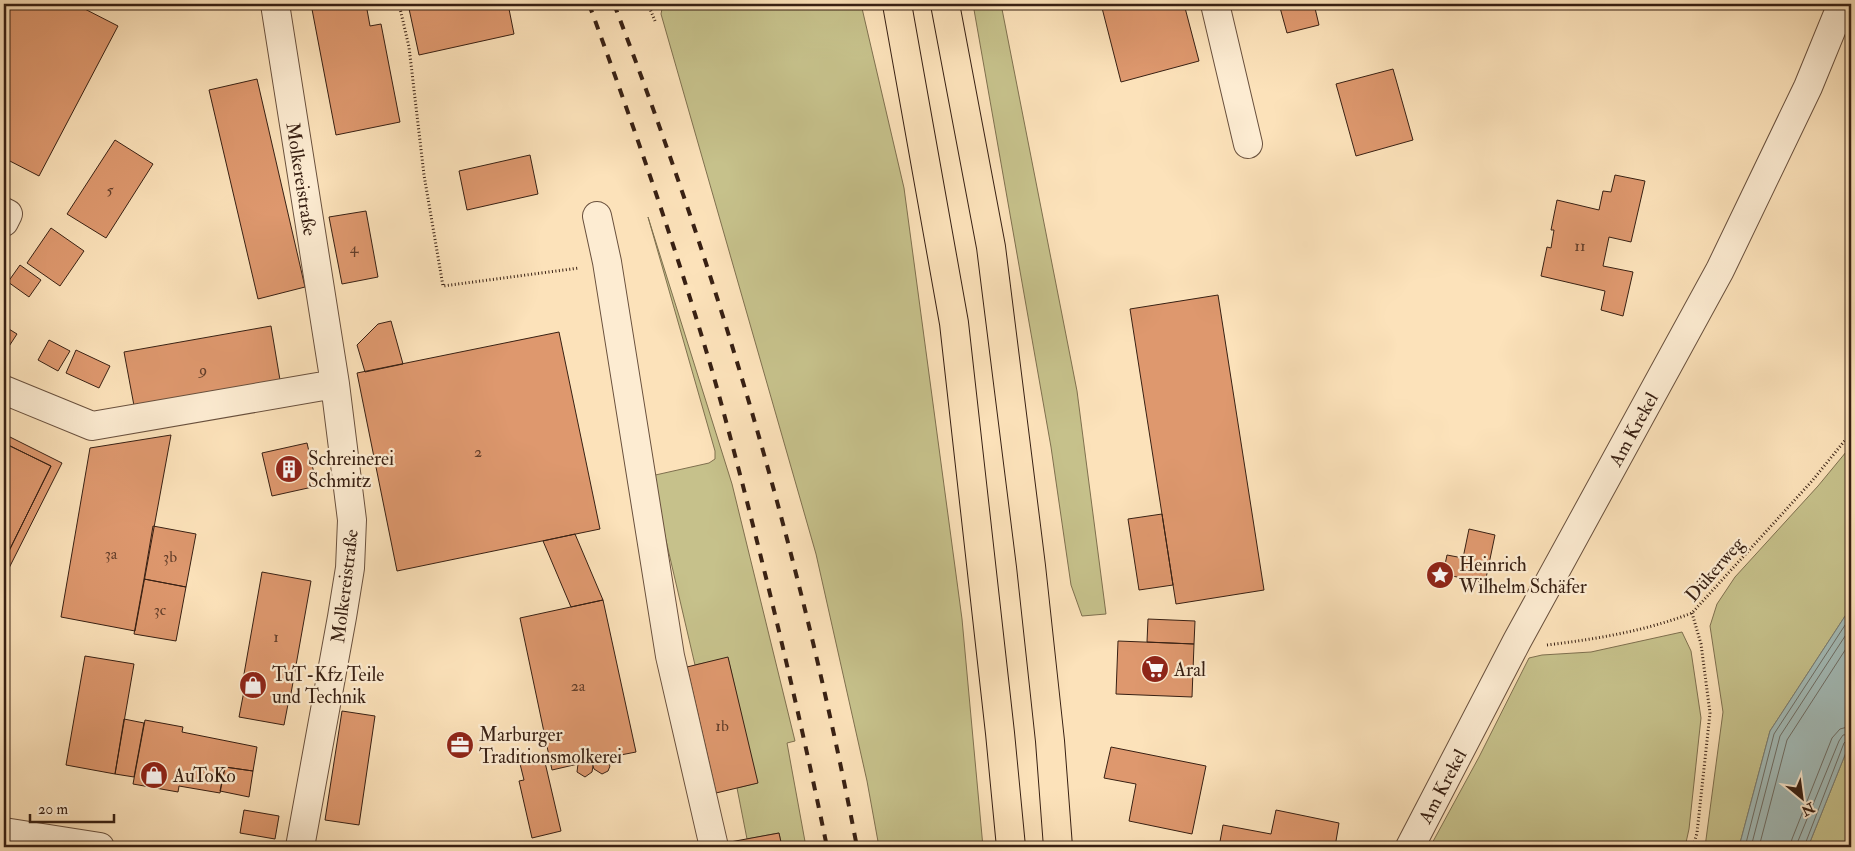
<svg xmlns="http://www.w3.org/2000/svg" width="1855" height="851" viewBox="0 0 1855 851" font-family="'IM FELL Double Pica',serif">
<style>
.green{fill:#c6c18b;stroke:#7f704f}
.water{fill:#a3bcb9;stroke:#787e77}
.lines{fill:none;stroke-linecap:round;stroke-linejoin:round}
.shore{stroke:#6e6e66;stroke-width:1}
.building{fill:#de986e;stroke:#382013}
.minor-casing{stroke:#69503d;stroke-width:30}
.highway-casing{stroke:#382013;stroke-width:30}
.path{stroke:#382013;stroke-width:3;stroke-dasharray:1 2.5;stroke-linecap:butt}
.minor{stroke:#fdecd2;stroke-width:28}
.highway{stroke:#fce2ba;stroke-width:28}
.rail{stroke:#382013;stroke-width:4;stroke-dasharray:9 9;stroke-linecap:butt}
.labels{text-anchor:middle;stroke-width:4.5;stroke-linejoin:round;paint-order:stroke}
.number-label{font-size:16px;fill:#623e2a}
.street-label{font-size:19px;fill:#382013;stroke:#fdecd2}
.poi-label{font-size:19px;fill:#382013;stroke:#fdecd2;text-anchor:start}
</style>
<rect width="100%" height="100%" fill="#fce2ba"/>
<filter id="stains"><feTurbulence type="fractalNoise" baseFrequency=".004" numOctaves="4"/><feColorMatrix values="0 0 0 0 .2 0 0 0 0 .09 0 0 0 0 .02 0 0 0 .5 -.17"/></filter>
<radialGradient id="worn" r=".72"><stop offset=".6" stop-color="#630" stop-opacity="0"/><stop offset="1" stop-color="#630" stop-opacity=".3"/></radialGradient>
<path class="green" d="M663,4h198l43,184 58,431 21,228h-104l-12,-66 -51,-227 -155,-540z
M973,4h28l76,387 29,223 -24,2 -11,-31 -20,-138z
M648,217l84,267 63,257 -8,2 19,104h-24l-3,-14 -32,6 -10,-51 20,-5 -29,-125 -33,7 -44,-189 58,-13 6,-4v-8z
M1851,446v161l-81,124 -31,116h-34l18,-135 -13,-86 7,-22 18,-27 83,-91z
M1682,632l9,19 10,67 -12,111 -4,18h-255l49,-90 50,-99 13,-3 49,-3z
M1851,740v107h-43z"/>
<path class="water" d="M1851,607v133l-43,107h-69l31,-116z"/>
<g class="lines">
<path class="shore" d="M1745,847l29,-113 77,-118
M1751,847l29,-111 71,-109
M1759,847l28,-107 64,-99
M1790,847l2,-8 40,-101 8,-9 11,-3
M1798,847v-6l41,-100 4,-6 8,-1
M1804,847l40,-104 3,-3h4"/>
</g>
<path class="building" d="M4,4h71l43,22 -79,150 -35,-18z
M311,4h55l4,22 11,-2 19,98 -64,13z
M408,4h100l6,30 -95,21z
M1101,4h83l15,57 -78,21z
M1279,4h35l5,21 -32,8z
M1393,69l20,71 -57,16 -20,-72z
M257,79l48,208 -47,12 -49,-209z
M115,140l38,24 -47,74 -39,-24z
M530,155l8,39 -71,16 -8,-39z
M1615,175l30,6 -14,61 -22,-5 -6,29 30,6 -10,44 -22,-6 4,-19 -64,-15 6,-29 4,1 3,-18h-3l6,-30 42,10 4,-19 8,1z
M366,211l12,66 -36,7 -13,-67z
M51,228l33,23 -24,35 -33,-23z
M20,265l21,15 -12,17 -21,-15z
M1218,295l46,295 -88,14 -46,-295z
M391,321l12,43 -38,8 -8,-27 21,-21z
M4,326l13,8 -13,20z
M271,326l10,60 -146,25 -11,-59z
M559,332l41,197 -203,42 -40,-198z
M49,340l21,11 -12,20 -20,-11z
M76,350l34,16 -11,22 -33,-15z
M4,434l58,29 -57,113 -1,-1v-14l47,-95 -47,-23z
M171,435l-36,196 -74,-14 29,-169z
M4,443l47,23 -47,95z
M307,443l10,43 -45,10 -10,-43z
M1162,514l11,71 -34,5 -11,-71z
M153,526l43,8 -10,53 -42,-8z
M1469,529l26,6 -10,48 -42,-9 4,-19 16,3z
M575,534l28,66 -32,7 -28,-66z
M262,572l49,9 -21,118h-1l-5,26 -45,-8 5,-26h-3z
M144,579l42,8 -10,54 -42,-7z
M603,600l33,152 -31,6 5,8 -2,5 -6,3 -8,-5 -1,-3 3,-6 -7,2 4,4 -1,6 -7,5 -8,-5 1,-8 -26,6 -32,-152z
M1148,619l47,2 -1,23 -47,-2z
M1118,641l76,3 -2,53 -76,-3z
M85,656l49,8 -19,110 -49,-9z
M728,657l30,126 -42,10 -29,-126z
M342,711l33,5 -16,109 -34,-5z
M124,719l20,4 -10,54 -19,-3z
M145,720l38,7 -1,5 75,15 -4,24 -28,-4 -5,26 -41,-7 -1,6 -45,-8z
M1111,747l95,19 -14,68 -63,-13 7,-37 -32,-6z
M544,758l17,73 -29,7 -13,-57 5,-1 -4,-16z
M225,767l28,4 -4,26 -29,-6z
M244,810l35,6 -4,23 -35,-6z
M1276,810l63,13 -4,24 -19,-1v1h-97l4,-22 48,9z
M779,833l3,14h-51l-1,-5z"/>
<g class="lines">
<g class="minor-casing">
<path id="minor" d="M275,4l60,380 17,136 -2,48 -8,49 -42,230
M1215,4l33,140
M4,212l4,2 -4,8
M597,216l10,46 63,394 44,191
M4,390l88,36 243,-42
M4,832l96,15
M1410,847l107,-206 203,-371 88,-183 34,-83"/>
</g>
<g class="highway-casing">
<path id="highway" d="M897,4l57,319 46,410 11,114
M945,4l46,243 40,319 19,175 8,106"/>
</g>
<path class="path" d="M399,4l10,43 15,128 19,111 136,-18
M648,4l7,17
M1692,613l9,31 9,69 -13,120 -4,14
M1547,645c50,-6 98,-14 145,-32l120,-132 39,-48"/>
<use href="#minor" class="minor"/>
<use href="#highway" class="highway"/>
<path class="rail" d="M589,4c44,120 86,241 122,363 11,38 21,77 31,115 31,121 60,243 85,365
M614,4c105,273 188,556 243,843"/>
</g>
<defs>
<g id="building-disc" transform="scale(1.4375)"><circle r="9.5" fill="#8f2418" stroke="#fdecd2"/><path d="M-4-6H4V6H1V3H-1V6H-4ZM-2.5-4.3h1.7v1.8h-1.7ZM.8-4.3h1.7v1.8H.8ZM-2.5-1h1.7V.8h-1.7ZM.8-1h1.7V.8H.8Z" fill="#fff"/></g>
<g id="sight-disc" transform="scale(1.4375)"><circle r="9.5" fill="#8f2418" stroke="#fdecd2"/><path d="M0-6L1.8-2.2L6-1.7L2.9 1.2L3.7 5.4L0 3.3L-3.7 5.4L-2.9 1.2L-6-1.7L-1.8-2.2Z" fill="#fff"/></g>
<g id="supermarket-disc" transform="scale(1.4375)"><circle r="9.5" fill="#8f2418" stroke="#fdecd2"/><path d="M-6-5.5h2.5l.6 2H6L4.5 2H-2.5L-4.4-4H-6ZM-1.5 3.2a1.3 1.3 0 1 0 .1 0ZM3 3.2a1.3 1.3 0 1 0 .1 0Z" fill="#fff"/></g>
<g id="shop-disc" transform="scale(1.4375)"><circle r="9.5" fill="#8f2418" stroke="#fdecd2"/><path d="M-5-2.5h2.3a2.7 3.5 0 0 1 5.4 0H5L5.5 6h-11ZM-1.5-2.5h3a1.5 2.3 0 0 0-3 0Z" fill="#fff"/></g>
<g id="office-disc" transform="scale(1.4375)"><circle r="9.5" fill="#8f2418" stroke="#fdecd2"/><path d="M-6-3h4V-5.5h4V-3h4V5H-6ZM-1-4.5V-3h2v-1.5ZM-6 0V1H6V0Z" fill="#fff"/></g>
</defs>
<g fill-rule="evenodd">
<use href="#building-disc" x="289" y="469"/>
<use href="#sight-disc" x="1440" y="575"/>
<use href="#supermarket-disc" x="1155" y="669"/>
<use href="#shop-disc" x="253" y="685"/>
<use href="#office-disc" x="460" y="745"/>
<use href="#shop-disc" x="154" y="775"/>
</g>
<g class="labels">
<g class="number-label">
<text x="110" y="195">5</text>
<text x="1580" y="251">11</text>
<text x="354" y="253">4</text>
<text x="203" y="375">9</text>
<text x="478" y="457">2</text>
<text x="111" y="559">3a</text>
<text x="170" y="562">3b</text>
<text x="160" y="615">3c</text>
<text x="276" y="642">1</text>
<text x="578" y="691">2a</text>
<text x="722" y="731">1b</text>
</g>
<g class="street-label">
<text transform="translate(302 179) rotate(81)" y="7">Molkereistraße</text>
<text transform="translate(1633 429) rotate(-61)" y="7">Am Krekel</text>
<text transform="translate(1714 569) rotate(-49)" y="7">Dükerweg</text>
<text transform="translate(344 586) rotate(-83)" y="7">Molkereistraße</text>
<text transform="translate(1442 786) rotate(-62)" y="7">Am Krekel</text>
</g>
<g class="poi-label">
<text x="308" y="465">Schreinerei<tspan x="308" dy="22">Schmitz</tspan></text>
<text x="1459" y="571">Heinrich<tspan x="1459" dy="22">Wilhelm Schäfer</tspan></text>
<text x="1174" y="676">Aral</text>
<text x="272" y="681">TuT-Kfz Teile<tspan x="272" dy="22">und Technik</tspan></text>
<text x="479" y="741">Marburger<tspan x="479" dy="22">Traditionsmolkerei</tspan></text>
<text x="173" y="782">AuToKo</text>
</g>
</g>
<rect width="1855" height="851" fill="none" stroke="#fce2ba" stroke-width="20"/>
<rect x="5" y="5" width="1845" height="841" fill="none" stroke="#382013" stroke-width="2.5"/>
<rect x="10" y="10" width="1835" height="831" fill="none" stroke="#382013"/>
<g transform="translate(1802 798) rotate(151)" stroke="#fdecd2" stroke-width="4" paint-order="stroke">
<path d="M0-4L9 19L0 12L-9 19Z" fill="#382013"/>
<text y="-8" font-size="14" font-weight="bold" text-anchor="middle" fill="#382013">N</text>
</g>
<path d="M30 814v8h84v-8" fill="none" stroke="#382013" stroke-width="2.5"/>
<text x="38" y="814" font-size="15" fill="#382013" stroke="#fdecd2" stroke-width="4" paint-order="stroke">20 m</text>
<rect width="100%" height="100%" filter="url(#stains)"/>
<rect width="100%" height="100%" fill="url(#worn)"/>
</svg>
